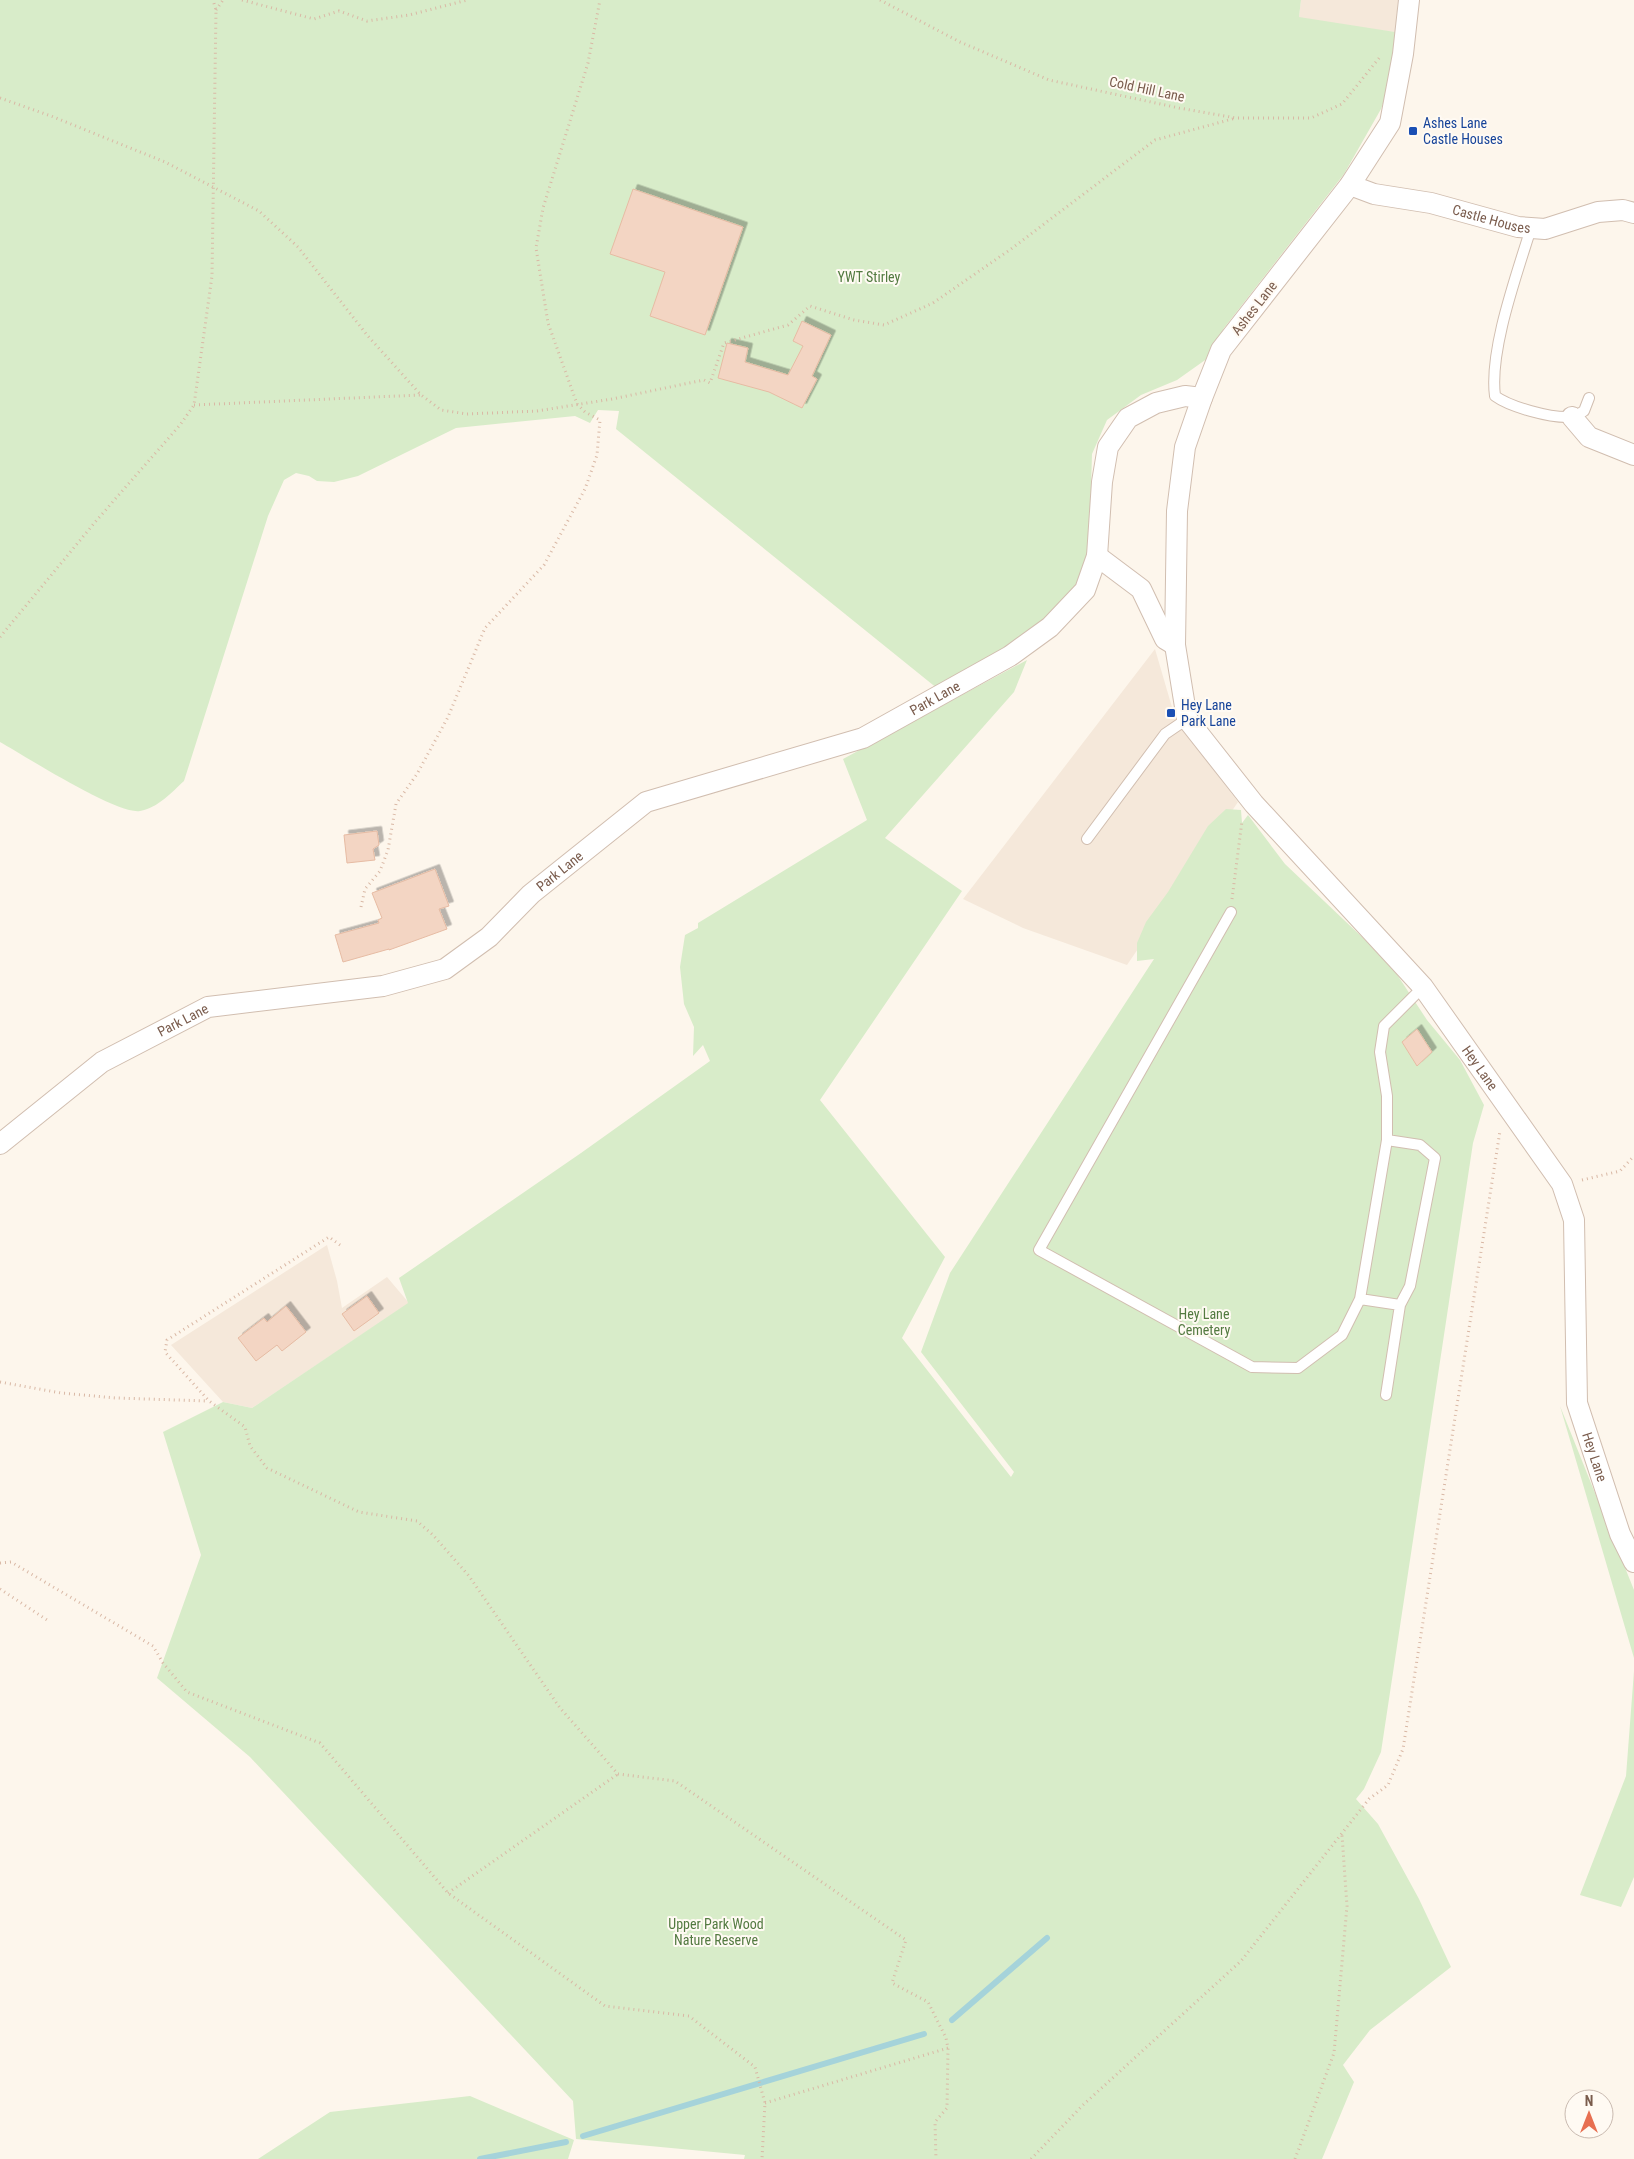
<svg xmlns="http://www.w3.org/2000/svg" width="1634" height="2159" viewBox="0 0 1634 2159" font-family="'Roboto Condensed',sans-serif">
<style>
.residential{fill:#f5e8da}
.green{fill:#d8ecc9}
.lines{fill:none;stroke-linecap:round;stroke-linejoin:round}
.stream{stroke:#a5d3da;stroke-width:6}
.building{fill:#f3d5c3;stroke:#e6bba3;filter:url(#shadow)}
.lane-casing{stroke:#d1beb0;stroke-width:12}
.street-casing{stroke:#d1beb0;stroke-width:22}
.path{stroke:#d9b8a5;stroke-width:3;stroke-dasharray:1 4;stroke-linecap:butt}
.lane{stroke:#fff;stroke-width:10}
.street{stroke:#fff;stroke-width:20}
.transit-dot{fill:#1a4fb4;stroke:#fffaf3;stroke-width:2}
.labels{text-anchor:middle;stroke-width:4;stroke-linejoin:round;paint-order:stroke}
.street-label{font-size:14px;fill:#7a5c4d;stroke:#fffaf3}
.transit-label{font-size:14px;fill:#164399;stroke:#fffaf3;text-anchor:start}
.park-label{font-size:14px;fill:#537a41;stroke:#fffaf3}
</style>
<defs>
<filter id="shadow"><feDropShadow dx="4.5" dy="-4.5" stdDeviation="0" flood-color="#0004"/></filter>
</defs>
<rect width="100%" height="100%" fill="#fdf6ec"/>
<path class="residential" d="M1301,0h97l-3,32 -97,-7z
M1155,649l21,72 62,81 -111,163 -104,-37 -60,-29z
M327,1245l10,36 5,27 45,-31 22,26 -157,105 -29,-6 -52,-57z"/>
<path class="green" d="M0,0h1301l-2,17 96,15 -5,52 -9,25 -37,65 -120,154 -16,30 -31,22 -36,15 -34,25 -15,34 -3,105 -12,26 -27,32 -41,33 -71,39 -322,-260 3,-18 -21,-1 -8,13 -15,-7 -119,12 -98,48 -24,6 -17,-1 -8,-5 -13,-3 -12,7 -16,36 -84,265c-12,11 -26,27 -44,30 -23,4 -115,-55 -140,-69z
M1027,660l-13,32 -129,146 77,53 -142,209 125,157 -43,81 109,139 3,-5 -93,-120 29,-79 204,-314 -17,2v-18l9,-21 22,-30 40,-66 18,-17 15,1 1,13 6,-8 37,49 78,74 33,35 31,47 33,40 24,45 -11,38 -92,609 -17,37 -8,10 22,25 41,75 32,68 -81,63 -27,35 11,17 -32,77h-578l1,-4 -169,-16 -3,-38 -323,-344 -93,-79 44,-123 -38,-123 60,-30 29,6 156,-105 -9,-25 182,-125 129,-92 -7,-16 -10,11 1,-29 -10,-23 -4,-37 5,-32 13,-7v-5l169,-103 -24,-61z
M1560,1406l74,184v68z
M1634,1671v206l-13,30 -41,-12 46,-119z
M470,2096l104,44 -6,19h-310l72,-47z"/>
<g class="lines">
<path class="stream" d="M952,2020l95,-82
M583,2136l341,-102
M480,2159l86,-17"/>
</g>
<path class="building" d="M633,189l110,38 -38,108 -55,-19 15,-44 -55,-18z
M802,321l29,14 -19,41 5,3 -15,29 -33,-16 -51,-14 9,-35 21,5 -3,14 43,13 15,-29 -10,-5z
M377,831l2,14 -6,4 2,11 -28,3 -3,-28z
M435,869l14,37 -10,3 8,20 -58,21v-1l-46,13 -8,-27 44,-12 -1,-3 4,-2 -10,-25z
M1417,1029l15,23 -15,14 -15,-24z
M367,1296l12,17 -25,18 -12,-17z
M286,1306l20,26 -24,19 -5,-6 -21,16 -18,-23 26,-20 3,4z"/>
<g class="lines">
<g class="lane-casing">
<path id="lane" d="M1531,228c-14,46 -42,122 -36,168 15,11 55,22 75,21 5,0 10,-4 14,-6l5,-13
M1087,839l78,-105 22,-15
M1231,912l-192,338 213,117 46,1 44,-33 18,-36
M1387,1140l33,5 15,13 -25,128 -10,19 -40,-6 27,-159v-44l-7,-44 4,-26 39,-39
M1386,1395l14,-90"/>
</g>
<g class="street-casing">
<g id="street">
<path id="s1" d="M1409,0l-6,54 -13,69 -40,62 -129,165 -19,48 -17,49 -8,64 -2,134 12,74 67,85 169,183 139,197 12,36 3,183 43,131 14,28"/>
<path id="s2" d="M1350,185l24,9 57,9 87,24 27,2 53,-17 25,-2 11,3"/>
<path d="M1572,417l17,20 45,18"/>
<path d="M1097,556l44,33 24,50 10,6"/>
<path id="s3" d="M0,1144l102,-82 106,-55 175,-21 62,-17 44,-32 42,-43 115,-92 217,-64 147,-82 40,-29 35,-37 12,-34 5,-74 6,-35 20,-29 28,-15 29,-7 17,2"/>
</g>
</g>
<path class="path" d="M242,0l72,19 25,-8 28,10 42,-6 58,-15
M880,0l80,42 89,38 130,28 57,10h75l31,-14 38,-47h2
M216,10l7,-10
M0,98l51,18 114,46 94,49 39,36 69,88 54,60 20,15 26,4 70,-3 75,-12 92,-19 6,3 14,-40 64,-18 22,-19 44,14 30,5 49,-22 78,-54 144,-109 81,-22
M194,405l226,-10
M0,637l96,-116 84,-96 14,-20 18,-129 4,-266 -3,-10
M1232,899l10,-78
M361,907l4,-18 15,-18 8,-21 8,-46 21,-30 31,-57 37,-89 59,-63 41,-76 12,-34 3,-35 -15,-8 -8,-8 -29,-81 -12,-75 7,-40 45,-145 12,-63
M1582,1180l38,-9 14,-15
M340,1245l-11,-8 -162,103 -2,12 44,49 36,26 5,19 17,22 92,44 58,9 16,14 36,41 91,132 58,66 57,7 231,159 -14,43 36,19 18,36 2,10 -1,60 -12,14 1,37
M0,1382l61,11 55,5 92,3
M0,1563l11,-1 142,84 10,17 24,29 133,51 128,150 157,113 84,10 66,51 10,36 -3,56
M0,1589l47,31
M448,1893l170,-119
M765,2103l183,-55
M1031,2159l52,-54 158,-144 128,-162 19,-14 15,-36 97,-618
M1295,2159l39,-106 13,-147 -5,-71"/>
<use href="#lane" class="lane"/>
<use href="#street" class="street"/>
</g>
<g class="transit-dot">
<rect x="1408" y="126" width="10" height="10" rx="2.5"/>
<rect x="1166" y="708" width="10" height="10" rx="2.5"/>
</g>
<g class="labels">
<g class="street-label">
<text transform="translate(1147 89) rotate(12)" y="5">Cold Hill Lane</text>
<text dy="5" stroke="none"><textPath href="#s2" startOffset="146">Castle Houses</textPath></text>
<text transform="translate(1254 308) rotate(-52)" y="5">Ashes Lane</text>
<text dy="5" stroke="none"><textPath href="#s3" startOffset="1061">Park Lane</textPath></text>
<text dy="5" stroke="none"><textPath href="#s3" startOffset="642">Park Lane</textPath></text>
<text dy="5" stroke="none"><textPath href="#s3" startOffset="222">Park Lane</textPath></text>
<text dy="5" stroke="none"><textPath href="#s1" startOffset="1241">Hey Lane</textPath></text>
<text dy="5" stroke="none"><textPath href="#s1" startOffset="1661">Hey Lane</textPath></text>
</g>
<g class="transit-label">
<text x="1423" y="128">Ashes Lane<tspan x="1423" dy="16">Castle Houses</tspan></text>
<text x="1181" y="710">Hey Lane<tspan x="1181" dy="16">Park Lane</tspan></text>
</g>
<g class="park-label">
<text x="869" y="282">YWT Stirley</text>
<text x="1204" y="1319">Hey Lane<tspan x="1204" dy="16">Cemetery</tspan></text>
<text x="716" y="1929">Upper Park Wood<tspan x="716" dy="16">Nature Reserve</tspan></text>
</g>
</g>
<g transform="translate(1589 2114)"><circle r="24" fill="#fffaf3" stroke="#cabbb1"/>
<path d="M0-4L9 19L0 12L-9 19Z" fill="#e76f51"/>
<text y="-8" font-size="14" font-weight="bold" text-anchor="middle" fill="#7a5c4d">N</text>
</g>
</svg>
